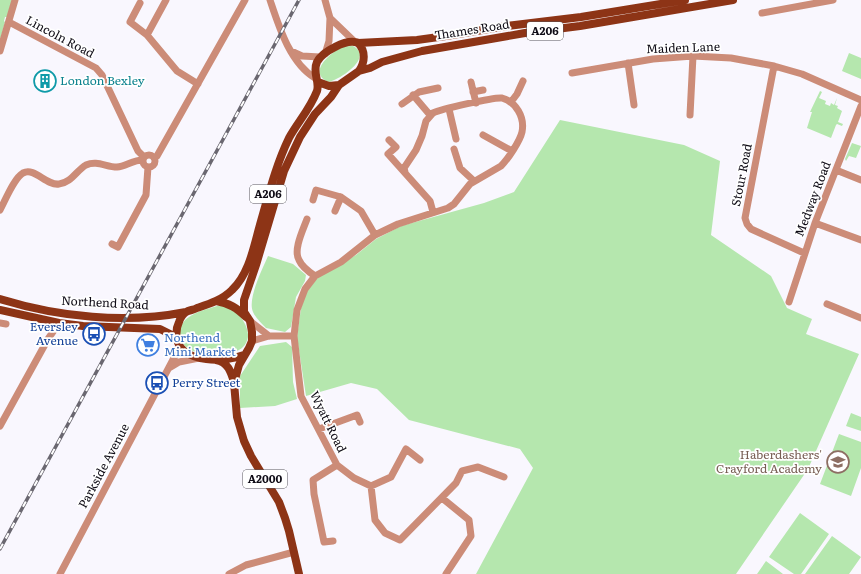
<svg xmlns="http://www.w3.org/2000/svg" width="861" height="574" viewBox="0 0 861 574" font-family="Literata,serif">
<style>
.green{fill:#b5e7ae}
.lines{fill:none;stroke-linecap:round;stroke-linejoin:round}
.minor{stroke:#cc8c78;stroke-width:7}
.major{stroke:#8d3416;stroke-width:8}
.rail-casing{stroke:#6a6770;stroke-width:3.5}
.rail{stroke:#fff;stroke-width:2;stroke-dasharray:6;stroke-linecap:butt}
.labels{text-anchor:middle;stroke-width:3.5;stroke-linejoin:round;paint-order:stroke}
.shield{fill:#fff;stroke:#56545b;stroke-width:1}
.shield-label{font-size:11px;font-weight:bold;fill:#0e0b15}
.street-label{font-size:12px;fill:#0e0b15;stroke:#fff}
.culture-label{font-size:12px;fill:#0d838f;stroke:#fff;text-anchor:start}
.transit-label{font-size:12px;fill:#164399;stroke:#fff;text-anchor:end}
.shop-label{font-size:12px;fill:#366cbe;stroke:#fff;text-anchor:start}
.education-label{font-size:12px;fill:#785e54;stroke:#fff;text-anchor:end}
</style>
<rect width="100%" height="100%" fill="#f9f7fe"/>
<path class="green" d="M0,0h12l-5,17h-2l-1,4 1,1 -5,18z
M353,46c21,11 -12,33 -24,36 -23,-9 2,-30 14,-35 3,-1 7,-1 10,-1z
M849,53l12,5v21l-19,-8z
M820,91l2,1 -3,6 7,3 -1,3 5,2 1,-3 3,2 3,-7 -2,7 3,1 -1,2 5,3 -4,11 5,2 -1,2 -5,-2 -1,1 -5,13 -24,-10 5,-16h-2z
M560,120l124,25 36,16 -9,74 60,41 16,32 25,11 -6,15 53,20 -51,115 -72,105h-260l57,-106 -13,-19 -111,-29 -32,-31 -26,-6 -45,13 -9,-59 4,-29 6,-17 12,-15 37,-21 20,-16 25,-13 83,-23 30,-11z
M852,143l9,3 -5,12 -7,-2 -3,5 -1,-2z
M268,256l25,8 13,11 -1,6 -9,16 -5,30 -6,5 -19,-4c-4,-4 -11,-11 -13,-16 -6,-13 10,-44 15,-56z
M217,306c4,0 9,0 12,1 10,5 20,19 19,30 -3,17 -21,17 -35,17 -15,0 -33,-3 -33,-22 0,-6 4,-12 9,-15 8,-6 19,-8 28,-11z
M286,342l6,5 1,35 4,17 -22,7 -35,2v-32l20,-30z
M851,413l10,4v14l-15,-5z
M839,434l22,8v26l-10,28 -31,-12z
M800,513l29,21 -28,40h-7l-25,-17z
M832,536l29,21 -12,17h-44z
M766,561l17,13h-26z"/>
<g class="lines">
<path class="minor" d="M270,0c9,27 20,63 45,78
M140,3l-10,19 17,13 30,36 21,13
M762,13l71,-13
M330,18l25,24
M9,22l87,46 6,7 36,76 6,6
M147,35l19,-35
M0,51l15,-51
M291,51l11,5 18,1
M325,54l4,-13 1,-23 -5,-18
M628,63l6,42
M774,66l-29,152 2,6 4,5 53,24
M572,73l81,-14 40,-3 38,2 43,8 28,8 59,26
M471,82l5,21
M473,92l10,-2
M413,95l17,20
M511,102l6,-8 6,-13
M402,104l17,-12 19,-4
M449,109l7,30
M690,115l3,-59
M483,135l29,16
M389,140l7,7 -8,7 42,47 3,11
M454,149l6,19 14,13
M143 161a6 6 0 1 1 12 0a6 6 0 1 1-12 0Z
M154,158l3,-2 88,-156
M836,170l25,10
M405,172l-1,-4 12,-18 6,-14 4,-15 7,-8c8,-4 61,-16 69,-15 14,4 23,19 20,34 -2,9 -14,27 -21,34l-31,18 -16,20 -6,4 -50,16 -23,11 -34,27 -26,14 -10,13 -8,21 -3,26 7,60 36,69 17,13 17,8 4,34 10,13 15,7 56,-57 6,-12 16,-4 26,10
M313,200l3,-10 25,7 20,14 14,24
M0,210c5,-9 14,-32 23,-37 12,-6 23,13 36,11 12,-1 18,-14 27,-19 11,-5 20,2 31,2 9,-1 16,-7 26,-7
M335,211l6,-14
M307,219c-4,11 -14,31 -8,41 3,7 10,12 16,16
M815,223l46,17
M112,244l6,3 28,-52 2,-28
M789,302l26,-79 46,-117
M827,304l34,14
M250,321l19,15
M0,323l6,1
M252,341l17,-5h25
M169,368l10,-6 20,-4
M0,426l48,-87 11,-16
M319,429l38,-14 3,7
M371,486l20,-9 15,-28 14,11
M442,498l27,22 2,16 -25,38
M333,541l-9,1 -10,-48 -1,-14 24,-15
M60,574l116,-220 3,-9
M229,574l17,-9 48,-13"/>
<path class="major" d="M359,71l11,-3 12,-6 40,-11 103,-18 55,-7 153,-26
M318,82l11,4 10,-1
M0,299c59,18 125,25 186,13
M216,301c13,2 21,7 30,16
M0,310l59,13 24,3 77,3 10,5 7,5
M244,355c-18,7 -60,9 -67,-15 -1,-6 -1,-12 2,-18 1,-3 4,-8 7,-10 3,-2 8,-2 11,-4 12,-4 25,-8 35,-18 18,-17 22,-45 29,-69 8,-28 15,-56 28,-83 9,-16 21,-29 28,-47 3,-10 -5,-18 0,-29 5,-10 30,-24 41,-19l59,-3 29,-4 61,-10 74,-9 104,-17
M216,360c12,2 15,12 18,22
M299,574l-10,-43 -4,-13 -6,-16 -28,-46 -7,-15 -7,-24 -3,-34 5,-18 10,-17 3,-7v-9l-2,-11 -6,-9v-12l12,-35 28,-94 16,-34 15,-23 16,-17 8,-12 20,-14c6,-9 7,-20 -1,-28"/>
<g class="rail-casing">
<path id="rail" d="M0,549l299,-549"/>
</g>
<use href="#rail" class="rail"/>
</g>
<defs>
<g id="building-ring" transform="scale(1.15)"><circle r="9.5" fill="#fff" stroke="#0f9aa8" stroke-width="1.5"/><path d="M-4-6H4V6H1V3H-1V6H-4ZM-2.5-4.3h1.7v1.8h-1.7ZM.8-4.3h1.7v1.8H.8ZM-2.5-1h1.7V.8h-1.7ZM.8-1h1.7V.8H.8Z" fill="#0f9aa8"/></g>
<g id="bus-ring" transform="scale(1.15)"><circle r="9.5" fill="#fff" stroke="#1a4fb4" stroke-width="1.5"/><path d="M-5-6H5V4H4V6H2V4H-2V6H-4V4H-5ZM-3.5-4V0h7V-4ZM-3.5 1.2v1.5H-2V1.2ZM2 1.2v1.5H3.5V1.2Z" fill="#1a4fb4"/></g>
<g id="supermarket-ring" transform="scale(1.15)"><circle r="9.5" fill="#fff" stroke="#3f7fe0" stroke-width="1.5"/><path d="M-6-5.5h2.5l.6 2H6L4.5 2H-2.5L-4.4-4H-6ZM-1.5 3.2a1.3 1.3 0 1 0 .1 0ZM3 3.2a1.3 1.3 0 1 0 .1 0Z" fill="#3f7fe0"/></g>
<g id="school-ring" transform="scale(1.15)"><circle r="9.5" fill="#fff" stroke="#8d6e63" stroke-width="1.5"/><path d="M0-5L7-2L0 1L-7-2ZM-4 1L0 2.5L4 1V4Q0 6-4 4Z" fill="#8d6e63"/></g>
</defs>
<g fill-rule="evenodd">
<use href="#building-ring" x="45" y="81"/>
<use href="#bus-ring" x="94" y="334"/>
<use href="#supermarket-ring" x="148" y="345"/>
<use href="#bus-ring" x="157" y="383"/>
<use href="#school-ring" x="838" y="462"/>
</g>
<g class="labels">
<g class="shield">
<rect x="527" y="22" width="36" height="18" rx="3"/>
<rect x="250" y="185" width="36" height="18" rx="3"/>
<rect x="243" y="470" width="44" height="18" rx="3"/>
</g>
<g class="shield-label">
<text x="545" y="35">A206</text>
<text x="268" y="198">A206</text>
<text x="265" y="483">A2000</text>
</g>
<g class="street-label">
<text transform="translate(472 30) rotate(-9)" y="4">Thames Road</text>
<text transform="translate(60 37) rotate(28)" y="4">Lincoln Road</text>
<text transform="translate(683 48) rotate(-2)" y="4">Maiden Lane</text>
<text transform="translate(742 175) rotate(-79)" y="4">Stour Road</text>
<text transform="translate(813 199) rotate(-69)" y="4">Medway Road</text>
<text transform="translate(105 303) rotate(3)" y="4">Northend Road</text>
<text transform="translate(328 422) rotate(64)" y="4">Wyatt Road</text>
<text transform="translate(104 466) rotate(-62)" y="4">Parkside Avenue</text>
</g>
<g class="culture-label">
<text x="60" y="85">London Bexley</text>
</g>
<g class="transit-label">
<text x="78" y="331">Eversley<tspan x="78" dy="14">Avenue</tspan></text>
<text x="172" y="387" text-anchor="start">Perry Street</text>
</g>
<g class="shop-label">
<text x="164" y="342">Northend<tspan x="164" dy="14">Mini Market</tspan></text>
</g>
<g class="education-label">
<text x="822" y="459">Haberdashers'<tspan x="822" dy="14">Crayford Academy</tspan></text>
</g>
</g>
</svg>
